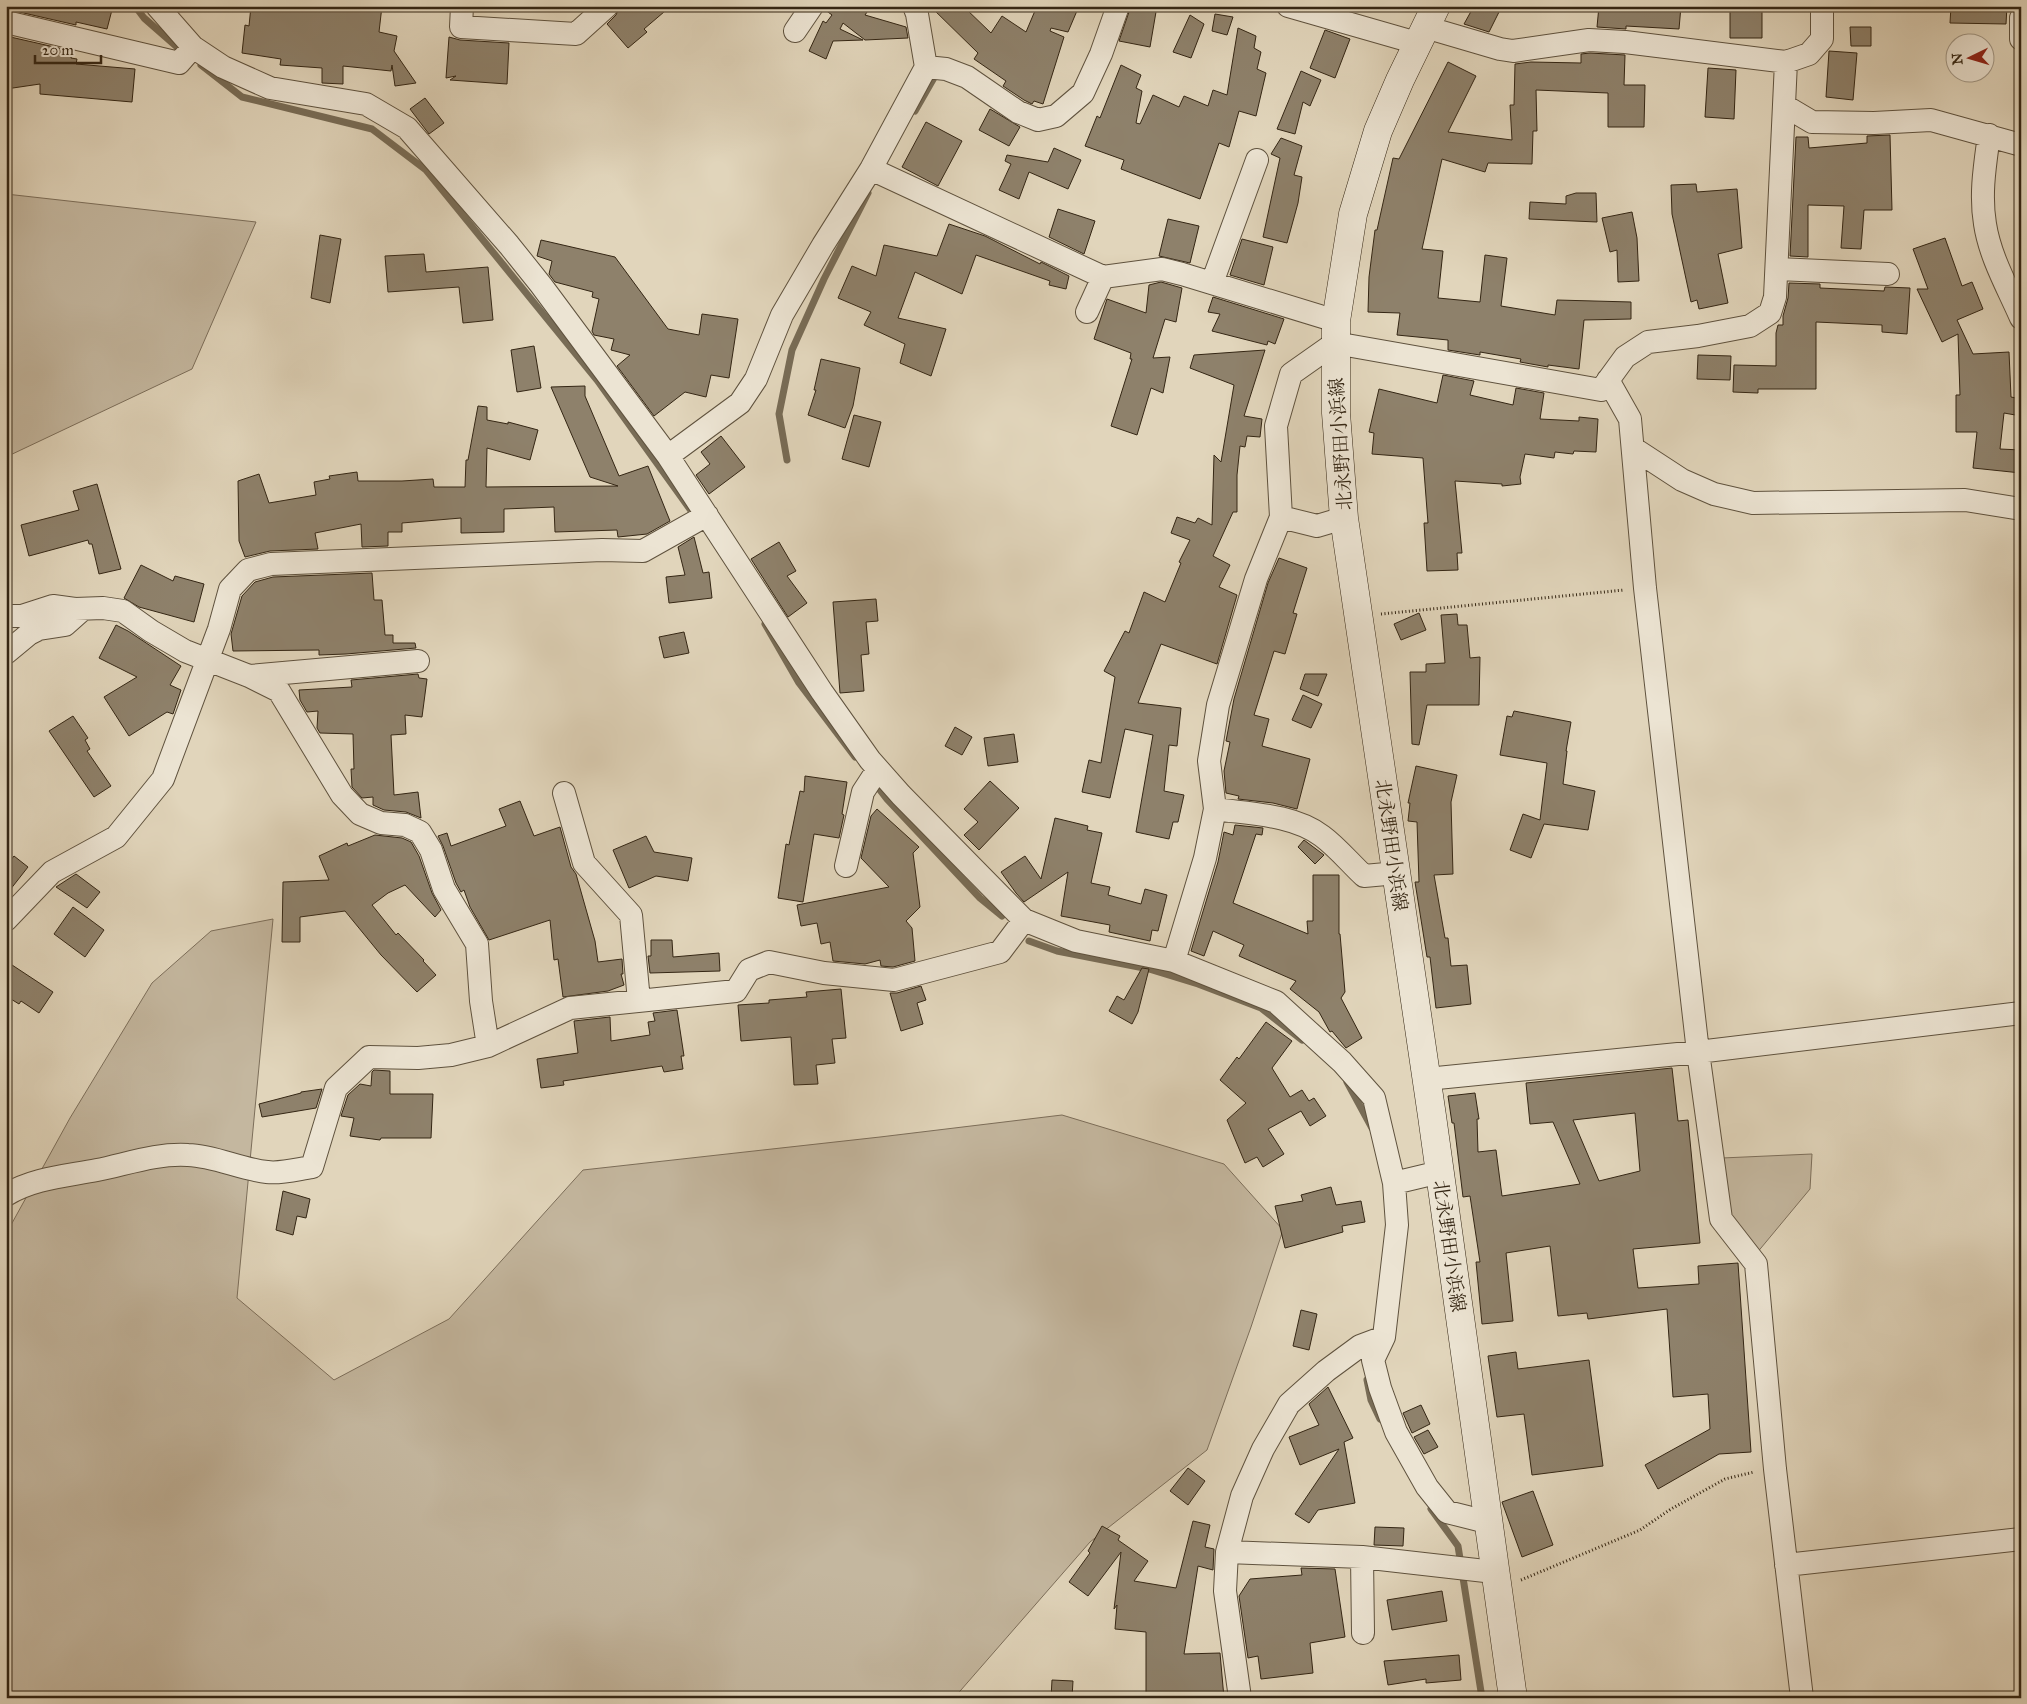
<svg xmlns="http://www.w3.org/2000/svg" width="2027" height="1704" viewBox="0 0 2027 1704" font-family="'IM FELL Great Primer','Noto Serif JP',serif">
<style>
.green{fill:#c4b79f;stroke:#7c6e5a}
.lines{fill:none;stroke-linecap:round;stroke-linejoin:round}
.stream{stroke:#786c56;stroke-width:7}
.building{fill:#8e816b;stroke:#342614;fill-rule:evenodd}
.street-casing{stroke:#5f523e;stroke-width:24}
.secondary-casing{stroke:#342614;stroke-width:29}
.path{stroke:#342614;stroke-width:3;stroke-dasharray:1 2.5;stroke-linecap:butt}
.street{stroke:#ece4d3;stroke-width:22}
.secondary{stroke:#ece4d3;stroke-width:28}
.labels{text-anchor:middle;stroke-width:4;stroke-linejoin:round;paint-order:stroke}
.street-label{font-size:19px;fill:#342614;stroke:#ece4d3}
</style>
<rect width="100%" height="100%" fill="#e1d5bb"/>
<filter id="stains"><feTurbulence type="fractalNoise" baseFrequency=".004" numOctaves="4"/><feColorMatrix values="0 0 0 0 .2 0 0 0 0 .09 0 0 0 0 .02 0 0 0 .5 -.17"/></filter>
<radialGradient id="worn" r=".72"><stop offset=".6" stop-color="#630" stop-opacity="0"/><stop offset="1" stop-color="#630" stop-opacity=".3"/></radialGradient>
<path class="green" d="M6,194l250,28 -64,147 -186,88z
M273,919l-36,379 97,82 115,-61 134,-149 297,-33 182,-22 162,49 59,66 -32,97 -44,123 -117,92 -136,156h-948v-464l64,-116 82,-135 59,-52z
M1812,1154l-2,35 -54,65 -28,-40 -6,-56z"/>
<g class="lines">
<path class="stream" d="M135,6l9,12 40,35
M201,65l41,32 130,32 54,41 171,210 95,132
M915,111l20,-35 -1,-6
M787,460l-8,-46 13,-64 32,-71 44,-86
M765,624l34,59 56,74
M877,786l10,13 93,99 22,18
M1029,941l28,10 92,18 49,15 63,24 41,32
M1347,1082l25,46
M1367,1380l4,20 9,19
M1431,1509l27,37 24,152"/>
</g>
<path class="building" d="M15,6h98l-6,23 -31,-7v3l-61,-14z
M251,6h131l-3,26 18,4 -3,15 22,32 -21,3 -3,-21 -1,6 -48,-5v18l-21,-1v-15l-42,-3 1,-6 -39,-6 3,-28 4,1z
M620,6h51l-27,23 3,3 -19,16 -21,-24 9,-9z
M825,6h46l-6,9 41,12 2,11 -43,2 -22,-17 -3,6 23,11 -30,1 -7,18 -17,-8 14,-30 3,2 6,-8 -8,-6z
M930,6h33l28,27 11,-17 24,16 11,-26h42l-11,26 -17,-4 -1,3 14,6 -21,67 -9,-3 -2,3 -8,-4 -21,-14 3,-5 -32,-22 4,-6z
M1131,6h26l-7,41 -31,-6z
M1474,6h28l-13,26 -25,-8z
M1599,6h82l-2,23 -53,-3v3l-29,-2z
M1730,6h32v32h-32z
M1951,6h56l-1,18 -56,-1z
M1215,14l18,3 -6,18 -15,-4z
M1190,15l14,9 -13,34 -18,-6z
M1850,27h21v19h-20z
M1238,28l18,8 -2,12 7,4 -4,17 9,4 -10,43 -17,-5 -10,36 -10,-4 -19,56 -79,-30 3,-9 -39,-14 12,-30 3,2 21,-53 20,10 -5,13 6,3 -6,32 4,1 13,-29 26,12 5,-11 24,10 5,-16 14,5z
M1325,30l25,9 -15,39 -25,-10z
M6,36l66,15 -1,7 6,1 -1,5 59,5 -3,33 -92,-8v-10l-34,5z
M449,37l11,3 49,3 -2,41 -57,-4 6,-4 -10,2z
M1829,51l28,2 -4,47 -27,-3z
M1590,53l35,2 -1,30h21l-1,42h-36v-34l-72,-3 1,41h-4l-1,33 -44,-1 -3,9 -43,-13 -20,90 21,2 -5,47 42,4 5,-47 22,3 -6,48 54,9 2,-15 74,2v17l-47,1 -5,49 -31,-4v2l-28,-5 1,-3 -41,-7v3l-32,-5v-10l-51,-5 3,-22 -32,-1 1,-35 6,-47h2l16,-72 6,1 49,-97 28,14 -28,56 64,8 -2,-35h4l1,-41 16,-2 50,1v-9z
M1708,68l28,2 -2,49 -29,-2z
M1301,71l20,9 -11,26 -7,-4 -8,32 -18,-5z
M425,98l19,25 -15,11 -19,-25z
M990,109l30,18 -11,19 -30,-16z
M926,122l36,19 -24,45 -36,-19z
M1890,135l2,75h-28l-3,39 -20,-1 3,-42 -36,-1v52l-18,-1 6,-119h12l1,11 58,-5v-7z
M1281,138l21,8 -8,29 8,2 -4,26 -11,40 -24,-6 17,-79 -9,-4z
M1054,148l27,12 -13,29 -39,-17 -10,27 -20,-9 12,-26 -6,-3 2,-6 41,7z
M1696,184l1,8 40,-3 5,59 -24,6 10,49 -29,6 -2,-9 -6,2 -19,-88 -1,-29z
M1576,193h20l1,29 -68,-3 1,-17 36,2v-8z
M1058,209l37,12 -11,33 -35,-17z
M1632,212l5,26 2,43 -21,1 -1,-32 -7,2 -8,-34z
M1168,219l31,7 -9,37 -31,-7z
M949,224l36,12 55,28 1,-2 28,14 -3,13 -17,-4 1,-4 -74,-26 -14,39 -47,-22 -17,46 48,11 -15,47 -31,-13 5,-19 -41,-19 7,-13 -33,-14 14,-32 24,10 8,-31 53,11z
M320,235l21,4 -11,64 -19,-5z
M1945,238l17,48 10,-4 11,27 -26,11 16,34 36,-2 2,45 10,2v17l-17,-3 -4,36 21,1v23l-48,-5 4,-36h-21v-37h4l-2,-61 -16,8 -25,-53h11l-15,-40z
M1242,239l31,8 -9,38 -34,-10z
M541,240l74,17 53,72 31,6 3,-21 36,5 -9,59 -18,-3 -5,22 -21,-5 -31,24 -37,-50 13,-11 -19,-5 3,-11 -20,-4 -2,-4 7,-32 -7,-2 1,-5 -38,-10 -6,-8 3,-13 -15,-5z
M424,254l2,18 62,-5 5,53 -30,3 -4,-36 -71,5 -3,-36z
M1161,282l21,6 -6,34 -11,-3 -12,39 17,-1 -7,36 -12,-5 -14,47 -26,-9 21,-67h-2l1,-6 -37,-14 13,-40 39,14 3,-28z
M1789,283l31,1v4l64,3 1,-4 25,1 -3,46 -25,-2v-7l-66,-3v67h-58v4l-25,-1 1,-27 42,1v-33l2,-8h5v-9l5,-18z
M1213,297l71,22 -9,25 -7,-3 -1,4 -55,-14 8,-17 -12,-2z
M534,346l7,42 -24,4 -6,-42z
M1265,350l-21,66 18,3 -2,18 -13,-1 -2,11 -5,-1 -3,29v37h-4l-20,44 17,9 -11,22 18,8 -20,69 -56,-20 -23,59 43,5 -4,38 -8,-1 -5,46 20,4 -6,27h-5l-4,17 -33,-7 17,-97 -28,-6 -15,69 -28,-6 7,-32 12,3 14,-86 -11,-6 21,-40 4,2 15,-41 21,10 16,-39 -2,-1 11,-22 -19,-7 6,-16 18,6 3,-5 14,7 2,-70 7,7 13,-77 -44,-17 4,-13z
M1698,355l33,1 -1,24 -33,-1z
M821,359l39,9 -7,38 -8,22 -37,-13 8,-25h-2z
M1443,375l31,6 -4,14 43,10 3,-17 28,5 -4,26 39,2v-4l19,2 -2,33 -22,-1 -1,3 -18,-2 -1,6 -29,-4 -5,23 1,7 -19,2v-2l-47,-3 7,72h-5l1,17 -31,1 -3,-48h4l-5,-65 -51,-4 2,-21 -5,-1 10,-43 58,14z
M585,386v10l34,80 29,-10 22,55 -23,13 -29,3 -1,-7 -62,2 -1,-25 -50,2v23l-43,1v-15l-59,5v9h-14v14l-26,1 -1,-23 -46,9 3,16 -48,2 -25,6 -6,-16 -1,-60 21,-7 10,29 47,-8 -2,-13 16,-3 -1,-3 28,-4 1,9h44l31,-2 1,8h31l1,-27h2l10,-54 9,1v13l21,4v-2l30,8 -8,30 -43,-12 -1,39 132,-1 -28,-9 -39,-90z
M854,415l27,7 -12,45 -27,-8z
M721,436l24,31 -36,27 -13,-19 14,-11 -9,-12z
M97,484l24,85 -22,5 -7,-30h-3l-1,-4 -59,16 -8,-31 58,-15 -6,-19z
M694,537l9,36 6,-1 3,26 -43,5 -3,-26 19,-2 -7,-28z
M779,542l17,29 -9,5 20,27 -19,14 -37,-58z
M1279,558l28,10 -14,45 4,1 -12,40 -11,-3 -20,64 15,4 -7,27 48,13 -13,50 -24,-6 -35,-4 1,-3 -13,-3 -2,-22 6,-29 -4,-1 8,-42 34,-116z
M141,565l32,16 2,-5 29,8 -10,38 -55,-15 -15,-9z
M372,573l2,27h8l3,35h8v8h22l1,5 -70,6 -27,1v-5l-86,1 -2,-17 11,-38 13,-14 18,-5z
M876,599l2,22 -12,1 3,32 -8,1 3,36 -24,2 -7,-91z
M1419,613l7,17 -25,10 -7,-16z
M1457,614l1,11h9l3,33 10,-1 -1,48h-52l-8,40 -7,-1 -2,-72h16v-8l19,-1 -4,-48z
M116,625l12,6 53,35 -11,19 11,5 -8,24 -6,-2 -38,24 -25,-39 33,-20 -38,-19z
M684,632l5,21 -25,5 -5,-21z
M418,674l1,4 8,1 -5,38 -17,-2 1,19 -15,1 3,60 24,-3 3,26 -15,-6 -22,-2 -11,-5v-8l-11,1 -10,-11 -1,-18h3l-1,-35 -33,-1 -3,-5 1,-17 -11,1 -7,-12 -1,-10 53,-3 -1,-7z
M1305,674h22l-9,22 -18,-7z
M1303,695l19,9 -11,24 -19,-8z
M1514,711l57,11 -5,29h1l-4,33 32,7 -7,39 -44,-6 -13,34 -21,-8 13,-36 17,6 7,-57 -47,-8 7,-39 5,1z
M73,716l15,22 -3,2 5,9 -3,2 24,35 -17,11 -45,-66z
M955,727l17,10 -10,18 -17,-9z
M1014,734l4,28 -30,4 -4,-28z
M1416,766l41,9 -6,27 2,72 -19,1 11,63h3l3,28 16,-1 4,39 -35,4 -6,-51h-3l-12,-75h4l-2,-60 -9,-1 2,-18h-2z
M805,776l42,6 -5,32 2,1 -5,23 -25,-4 -11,68 -25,-4 8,-54 3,1 11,-54 4,1z
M990,781l29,27 -40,42 -15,-15 14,-13 -14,-13z
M520,801l14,35 26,-9 11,40 5,7 19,67 3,21 24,-3 1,15h-2l3,11 -16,6 -45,6 -5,-38 -4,1 -4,-40 -61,20 -19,-33 -6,-17 -3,2 -5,-9 -13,-37 -5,-10 9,-3 4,13 55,-20 -7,-17z
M877,809l42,38 -6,6 7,54 -14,14 6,7 3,33 -22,6 -12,-1 -1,-6 -15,4 -32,-3 -3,-19 -9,2 -4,-21 -16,3 -4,-21 92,-18 -28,-29 10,-42z
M1055,818l33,8 -1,4 15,3 -11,50 19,4 -2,8 33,9 4,-15 22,6 -9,36 -6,-1 -2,11 -41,-9 1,-7 -49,-9 7,-44 -44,30 -8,-9 -15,-21 24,-16 16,23z
M1235,825l28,3 -1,7 -6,-1 -23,69 75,31 -1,-13h6v-46h26v59h1l5,58 -4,6 21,40 -16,10 -14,-17 -2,1 -11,-20 -29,-23 6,-8 -57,-25 5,-11 -31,-14 -9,25 -13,-5 27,-89 6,-30 9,3z
M375,835l27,3 9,4 8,14 13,37 9,17 -6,7 -30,-32 -17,8 -16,12 24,30 2,-2 26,27 -1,1 13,14 -19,17 -36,-37 -36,-44 -45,6v25h-18l1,-60 46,-2 -10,-24 28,-13 1,3z
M646,836l8,16 38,6 -4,23 -32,-5 -27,12 -16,-38z
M1304,840l20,15 -9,9 -17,-17z
M14,856l14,11 -22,28v-29z
M76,874l24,18 -13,16 -31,-21z
M73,907l31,23 -19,27 -31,-23z
M651,940h21l1,17 46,-4 1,18 -70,2 -2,-17h3z
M6,961l47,31 -14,21 -18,-12 -2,3 -13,-8z
M1142,968l7,1 -11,43 -6,12 -23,-13 8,-15 7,4z
M921,986l5,14 -9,3 6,21 -22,7 -11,-38h7z
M841,989l5,49 -14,1 3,24 -19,2 2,19 -24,1 -3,-48 -50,4 -3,-36 31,-2v-3l38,-3 -1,-5z
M677,1010l7,46h-3l2,13 -19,3 -2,-6 -99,15 1,4 -23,3 -4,-29 41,-6 -4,-32 36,-4 1,24 39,-6 -2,-13 7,-1 -2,-8z
M1266,1022l26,19 -20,27 18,29 12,-7 7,11 5,-3 12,18 -16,10 -9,-15 -33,18 16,25 -21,13 -6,-10 -12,6 -18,-43 19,-17 -26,-23 17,-23 2,2z
M1672,1068l6,53 10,-1 12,123 -67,6 5,39 61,-4 -1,-18 40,-3 13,189 -32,2 -61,35 -13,-24 65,-36 -2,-35 -35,3 -6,-88 -79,10 -1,-6 -29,3 -8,-70 -44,7 7,68 -31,3 -6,-62h4l-10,-66 -7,1 -9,-74h-2l-4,-27 27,-3 4,26h-2l1,33 18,-2 6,46 78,-12 -27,-62 -23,2 -4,-41zM1635,1113l5,58 -41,10 -26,-61z
M374,1070l16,1v23h43l-2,44h-50l-1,2 -30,-4 4,-18 -13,-2 7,-21 12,-11 11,2 1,-14z
M322,1089l-6,19 -54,9 -3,-13 42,-11v-1z
M1331,1187l5,18 25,-4 4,21 -23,4 1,6 -58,16 -10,-42 28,-5 -2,-6z
M283,1191l27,8 -4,19 -9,-2 -4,19 -17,-5z
M1301,1310l16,4 -8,36 -16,-4z
M1516,1352l2,17 71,-9 14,106 -71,9 -8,-61 -27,3 -9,-61z
M1328,1387l24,49 1,2 -9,4 11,61 -37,7 -9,13 -14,-9 44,-65 -39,16 -11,-28 30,-12 -10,-21z
M1421,1405l9,19 -18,9 -9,-20z
M1428,1430l10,17 -14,7 -10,-17z
M1188,1468l17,13 -17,24 -18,-14z
M1533,1491l20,54 -31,12 -20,-55z
M1193,1521l17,4 -5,22 9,2 -1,21 -15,-4 -14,88 36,-1 4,45h-78v-66l-31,-3 2,-24 -3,4 7,-57 -33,44 -19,-14 21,-29 -2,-2 14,-25 18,10 -2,4 30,21 -14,20 42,7z
M1375,1527l29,1 -1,18 -29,-1z
M1301,1568l34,1 10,68 -35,6 3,30 -52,6 -3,-23 -10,2 -9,-62 11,-17 52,-4z
M1442,1591l5,30 -55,9 -5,-30z
M1459,1655l2,25 -35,3v-4l-38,6 -4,-24z
M1052,1680l21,1 -1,17h-21z"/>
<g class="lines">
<g class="street-casing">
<path id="street" d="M157,6l36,41 30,20 47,21 96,16 41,24 102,117 32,40 127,171 154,236 48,68 31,35 123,125 52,21 98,20 102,41 66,60 32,36 20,85 3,42 -13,112 -11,23 7,28 16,44 31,55 20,25 40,10
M462,6l-1,21 115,7 31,-28
M1288,6l129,37
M2021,18v21
M6,22l173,41 14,-16
M1425,27l75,22 13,2 76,-11 36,2 161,20 23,-8 13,-15v-33
M795,31l17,-25
M926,67l20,2 21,8 51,35 20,8 18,-4 27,-23 18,-39 17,-48
M1785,106l27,16 62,1 57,-3 90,25
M1989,135c-4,30 -9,59 -4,89 5,33 23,64 36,94
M871,169l232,108 59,-8 20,5 154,47
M1777,269l111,5
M1212,283l45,-123
M1087,312l16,-35
M1608,380l22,39 15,169 53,464 23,167 35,45 19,205 27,229
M1633,448l49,32 32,14 39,9 212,-3 56,9
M668,456l72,-53 16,-24 26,-64 41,-70 48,-76 55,-102 -9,-53 -3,-8
M1281,517l36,9 27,-8
M6,616h16l31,-10 22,3 28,-1 20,3 28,20 34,20 64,25 30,15 63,104 18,19 21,9 24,2 15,7 11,18 13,39 33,55 4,57 7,45
M6,653l23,-19 10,-5 26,-4 18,-16
M250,676l168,-15
M564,793l20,70 47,52 8,86
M1215,809c34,5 78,5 107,27 15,11 28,27 42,40l33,-3
M846,866l17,-74 15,-23
M6,920l46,-48 64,-35 47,-58 56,-150 11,-40 18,-19 23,-6 331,-14 41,1 64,-36
M1174,961l31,-103 10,-49 -6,-48 9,-56 38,-126 25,-62 -5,-91 15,-52 44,-31 266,47 24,-33 23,-15 50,-6 52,-10 20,-13 5,-16 11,-235
M1427,1079l271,-27 323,-39
M1394,1183l46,-11
M6,1195c27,-17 61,-19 91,-25 30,-6 60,-17 91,-15 27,1 52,14 79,17 14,2 31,-3 45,-5l24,-79 33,-31 49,1 33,-3 37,-9 82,-38 166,-17 13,-21 20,-8 55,11 70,7 106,-28 24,-32
M1227,1552l135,5 132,15
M1362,1557l1,76
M1786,1565l235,-26
M1240,1698l-15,-107 2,-39 15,-56 21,-47 26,-45 37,-33 34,-25 24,-9"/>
</g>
<g class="secondary-casing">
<path id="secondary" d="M1436,6l-36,74 -22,51 -25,83 -17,107v92l8,105 88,598 81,582"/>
</g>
<path class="path" d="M1381,614l243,-24
M1521,1580l119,-50 31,-21 54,-30 29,-7"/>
<use href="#street" class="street"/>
<use href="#secondary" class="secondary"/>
</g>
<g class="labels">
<g class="street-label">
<text transform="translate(1340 444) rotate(-94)" y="7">北永野田小浜線</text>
<text transform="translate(1392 845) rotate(82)" y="7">北永野田小浜線</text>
<text transform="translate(1450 1246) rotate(82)" y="7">北永野田小浜線</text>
</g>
</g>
<rect width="2027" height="1704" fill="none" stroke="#e1d5bb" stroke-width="25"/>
<rect x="8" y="8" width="2012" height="1689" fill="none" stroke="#342614" stroke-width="2.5"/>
<rect x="12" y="12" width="2002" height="1679" fill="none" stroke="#342614"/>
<g transform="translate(1970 58) rotate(265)"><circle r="24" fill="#ece4d3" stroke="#a29887"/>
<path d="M0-4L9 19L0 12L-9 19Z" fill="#8f2418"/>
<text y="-8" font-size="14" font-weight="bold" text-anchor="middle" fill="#342614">N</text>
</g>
<path d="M35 55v8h66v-8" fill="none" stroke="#342614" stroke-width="2.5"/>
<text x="42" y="55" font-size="15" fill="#342614" stroke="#ece4d3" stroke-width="4" paint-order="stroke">20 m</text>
<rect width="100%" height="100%" filter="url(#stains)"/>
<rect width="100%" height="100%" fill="url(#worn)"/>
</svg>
